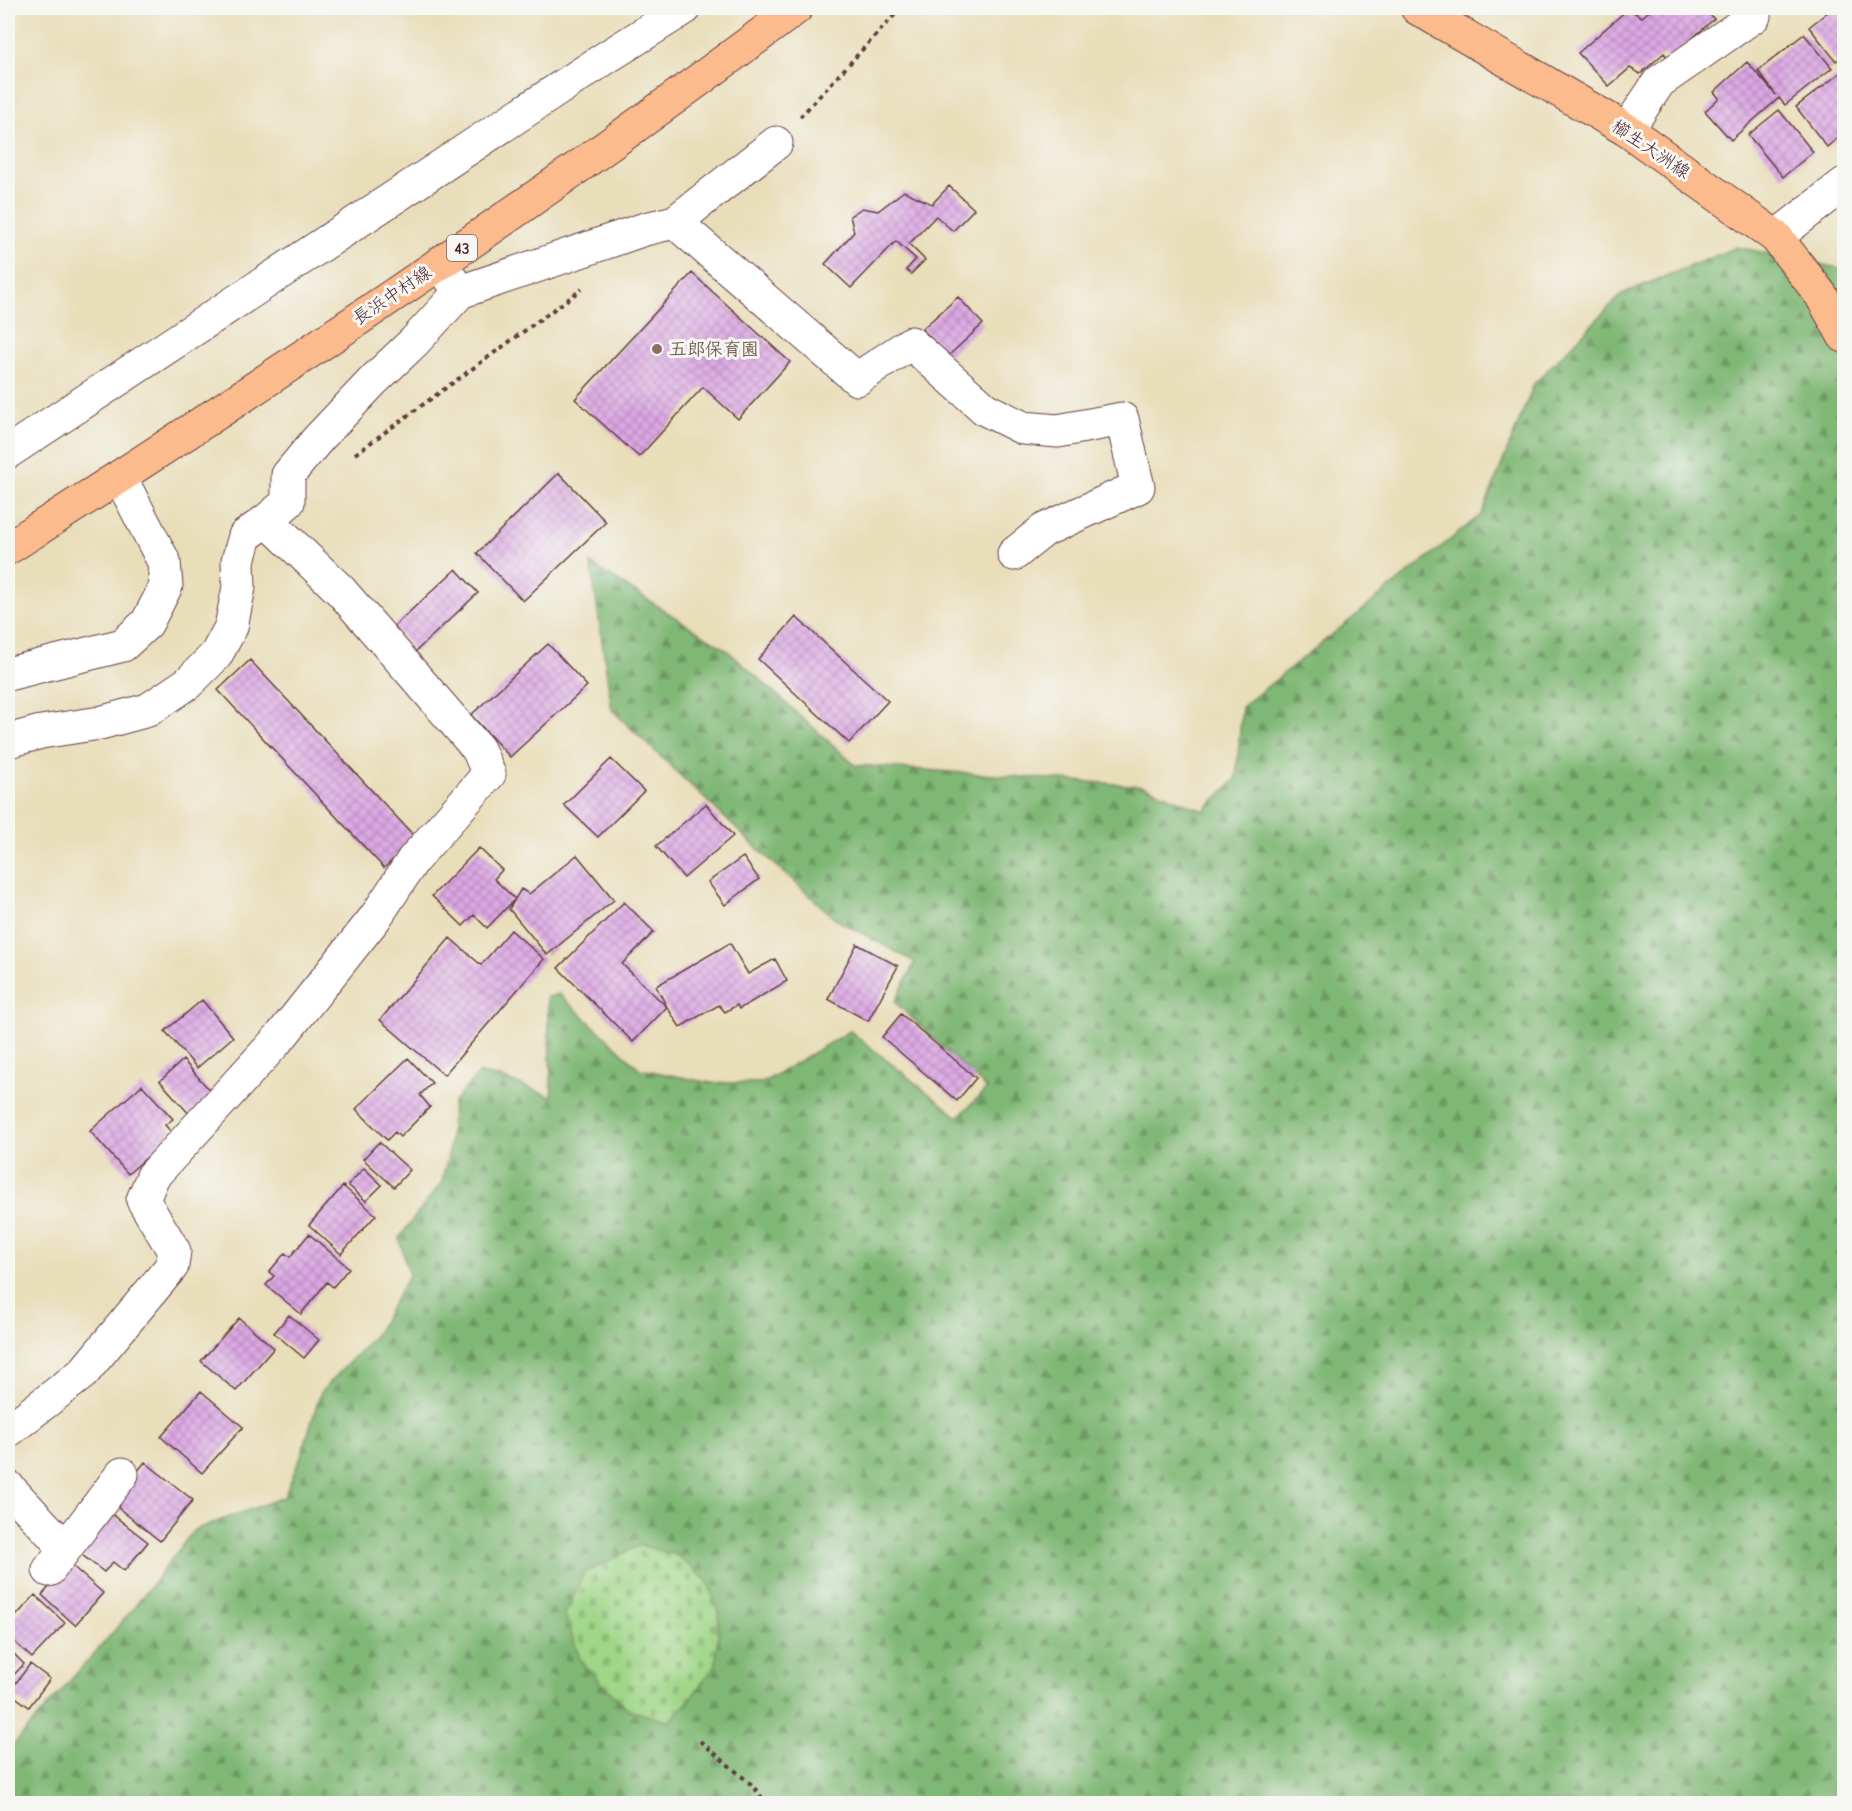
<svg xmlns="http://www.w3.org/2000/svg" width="1852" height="1811" viewBox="0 0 1852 1811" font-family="'Comic Neue','Klee One',sans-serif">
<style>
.forest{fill:url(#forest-firs);stroke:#646b50;stroke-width:1.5}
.cemetery{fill:url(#cemetery-stones);stroke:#747a59;stroke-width:1.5}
.building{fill:url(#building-cross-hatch)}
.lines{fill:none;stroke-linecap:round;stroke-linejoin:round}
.minor-casing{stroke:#623c40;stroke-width:35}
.major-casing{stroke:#623c40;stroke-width:35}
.path{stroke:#623c40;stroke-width:4;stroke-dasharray:4.5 4.5;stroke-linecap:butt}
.minor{stroke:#fff;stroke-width:33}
.major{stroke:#fbbb8c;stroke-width:33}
.education-dot{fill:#8d6e63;stroke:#f6f6f2;stroke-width:2}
.labels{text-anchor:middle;stroke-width:6;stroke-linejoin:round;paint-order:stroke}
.shield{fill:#f6f6f2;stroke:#7e6067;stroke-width:1.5}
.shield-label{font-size:16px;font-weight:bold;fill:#4a1f2b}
.street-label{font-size:18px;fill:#4a1f2b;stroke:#f6f6f2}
.education-label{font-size:18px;font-weight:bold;fill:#785e54;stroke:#f6f6f2;text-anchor:start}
</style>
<defs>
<pattern id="forest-firs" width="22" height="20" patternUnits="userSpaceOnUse" patternTransform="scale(1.5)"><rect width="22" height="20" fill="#7fb774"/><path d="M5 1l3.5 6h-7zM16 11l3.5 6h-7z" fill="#6a945f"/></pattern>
<pattern id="cemetery-stones" width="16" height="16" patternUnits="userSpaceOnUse" patternTransform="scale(1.5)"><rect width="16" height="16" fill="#9fd687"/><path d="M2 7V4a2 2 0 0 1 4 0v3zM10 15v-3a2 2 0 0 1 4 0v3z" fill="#8ab775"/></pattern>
<pattern id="building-cross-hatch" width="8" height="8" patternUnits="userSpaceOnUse" patternTransform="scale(1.5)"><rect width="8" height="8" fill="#dca8e4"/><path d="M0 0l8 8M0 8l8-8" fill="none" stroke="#b488b9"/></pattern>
</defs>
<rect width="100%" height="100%" fill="#f6f6f2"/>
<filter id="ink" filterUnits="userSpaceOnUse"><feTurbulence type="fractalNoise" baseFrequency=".0167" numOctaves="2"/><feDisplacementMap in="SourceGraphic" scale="12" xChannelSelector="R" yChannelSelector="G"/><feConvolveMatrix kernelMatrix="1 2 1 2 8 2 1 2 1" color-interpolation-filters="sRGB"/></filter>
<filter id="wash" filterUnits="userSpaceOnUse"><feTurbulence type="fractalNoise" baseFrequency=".008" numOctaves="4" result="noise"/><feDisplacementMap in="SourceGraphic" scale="24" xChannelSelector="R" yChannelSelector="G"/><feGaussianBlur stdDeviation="1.35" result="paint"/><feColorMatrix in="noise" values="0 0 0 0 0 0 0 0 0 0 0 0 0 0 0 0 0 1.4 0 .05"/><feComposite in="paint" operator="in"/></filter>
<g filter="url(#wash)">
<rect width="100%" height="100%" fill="#e9deba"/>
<path class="forest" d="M1737,247l107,22v1534l-1836,1v-53l121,-137 65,-84 90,-33 17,-41 20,-64 54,-57 34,-60 -10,-37 43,-56 7,-31 4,-48 26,-30 25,6 48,18 -5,-100 12,-3 81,75 71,14h51l88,-52 108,86 29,-28 -92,-87 20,-40 -78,-42 -89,-80 -136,-130 -21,-146 136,86 128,115 289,21 60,25 32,-32 6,-72 240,-193 52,-130 88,-90z"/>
<path class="cemetery" d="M640,1545l37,10 31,27 11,32 -3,50 -27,37 -20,21 -42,-13 -46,-47 -16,-47 19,-42z"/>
<g id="blocks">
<path class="building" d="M1653,8h51l10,11 -45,40 -5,-6 -24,21 -10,-6 -21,18 -31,-33 50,-44 14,8z
M1833,8h11v47l-8,6 -27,-34z
M1804,34l28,34 -47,37 -6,-7 -48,42 -26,-29 14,-13 -5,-6 33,-30 29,33 -18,-24z
M1844,70v63l-17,14 -31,-40z
M1779,110l34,42 -30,25 -35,-42z
M949,186l25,23 -21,22 -17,-15 -27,28 16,16 -14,14 -5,-4 10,-11 -20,-18 -45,47 -26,-24 29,-32 -4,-16 12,-8 16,3 26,-20 28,13z
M692,273l98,89 -52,57 -35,-32 -64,70 -64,-58z
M958,297l25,27 -35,32 -26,-27z
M559,473l47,49 -83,79 -46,-48z
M456,569l22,24 -63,59 -22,-25z
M796,617l92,84 -39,42 -91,-84z
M548,644l39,42 -77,71 -39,-42z
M250,660l166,178 -32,30 -166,-178z
M611,759l33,32 -46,46 -34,-32z
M706,804l27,32 -49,42 -28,-32z
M479,848l23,22 -8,9 21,20 6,-10 8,5 48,-39 37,45 -67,55 -38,-46 6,-10 -28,29 -13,-13 -11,11 -31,-30z
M743,857l16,22 -34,26 -17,-23z
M624,902l30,30 -32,32 45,43 -11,-21 74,-43 18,31 27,-15 12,22 -48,28 -2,-4 -12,7 -6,-7 -39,22 -13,-20 -34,35 -75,-74z
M511,930l33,29 -100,116 -64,-55 70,-82 31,27z
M857,944l41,22 -30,55 -40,-22z
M202,1000l31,37 -36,31 -32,-37z
M901,1014l75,64 -19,23 -75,-64z
M408,1058l24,25 -12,12 10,12 -30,30 -5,-5 -8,8 -31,-31z
M183,1060l31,35 -24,20 -30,-34z
M142,1085l31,34 -8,6 8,9 -45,40 -38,-43z
M379,1142l31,28 -16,17 -31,-28z
M364,1168l18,17 -16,16 -18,-16z
M343,1186l33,29 -35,39 -32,-29z
M309,1234l40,34 -16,19 -6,-5 -26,32 -35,-29 8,-9 -5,-4 16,-19 5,4z
M289,1315l30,25 -15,18 -30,-25z
M239,1318l35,30 -38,43 -35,-30z
M201,1391l42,36 -41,46 -41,-36z
M145,1462l48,38 -33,41 -48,-38z
M108,1511l40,31 -24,29 -11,-9 -9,10 -27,-21z
M70,1564l33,29 -28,32 -33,-30z
M35,1595l30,28 -33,35 -24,-22v-22l3,-4 6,5z
M8,1648l16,16 -16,17z
M30,1664l20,15 -21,28 -20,-15z"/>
</g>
</g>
<g filter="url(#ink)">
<use href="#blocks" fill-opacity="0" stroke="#623c40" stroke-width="1.5"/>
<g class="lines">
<g class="minor-casing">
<path id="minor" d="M1627,130l32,-48 95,-66 -6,-8
M675,222l182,157 54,-36 74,66 38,19 35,3 64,-12 16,68 -94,43 -30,24
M1776,237l68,-53
M460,292l185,-63 30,-7 101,-79
M8,452l599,-395 78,-49
M8,674l115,-29 24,-22 19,-37 -2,-24 -44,-85
M8,741l33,-9 59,-9 48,-13 40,-27 28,-28 15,-28 8,-40 -1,-26 7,-25 22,-16
M8,1431l75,-58 89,-107 2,-15 -31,-51 10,-24 129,-141 93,-117 38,-58 76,-86 -11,-25 -137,-158 -74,-71 21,-18v-27l30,-36 56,-59 40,-38 46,-50 -20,-29
M8,1487l57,61
M49,1570l73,-96"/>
</g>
<g class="major-casing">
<path id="major" d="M1417,8l210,122 149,107 45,58 23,41
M8,548c268,-170 534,-349 788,-540"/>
</g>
<path class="path" d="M800,117l101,-109
M355,454l227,-165
M700,1741l52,44 15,19"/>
<use href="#minor" class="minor"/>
<use href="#major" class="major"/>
</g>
</g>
<circle class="education-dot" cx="657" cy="349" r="6"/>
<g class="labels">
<rect class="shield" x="447" y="235" width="30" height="26" rx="4.5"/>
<g class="shield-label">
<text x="462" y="254">43</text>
</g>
<g class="street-label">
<text transform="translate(1651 149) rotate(34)" y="6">櫛生大洲線</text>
<text transform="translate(392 295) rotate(-34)" y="6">長浜中村線</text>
</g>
<g class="education-label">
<text x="669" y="355">五郎保育園</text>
</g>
</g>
<rect width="1852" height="1811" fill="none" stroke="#f6f6f2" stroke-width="30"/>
</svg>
